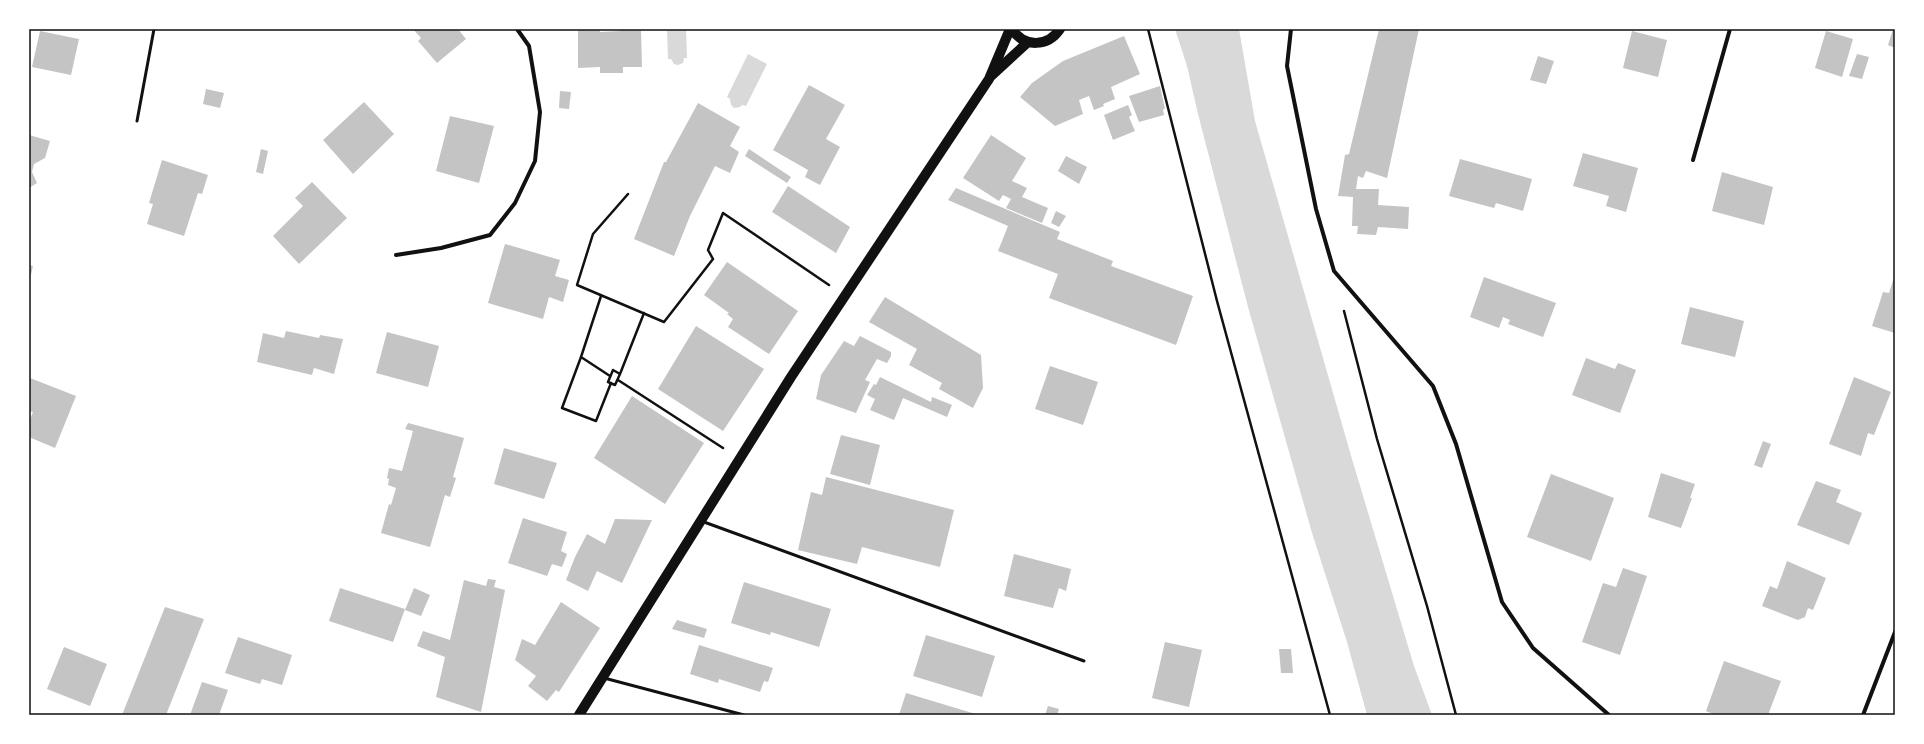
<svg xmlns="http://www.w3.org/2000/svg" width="1924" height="744" viewBox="0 0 1924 744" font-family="Rubik,sans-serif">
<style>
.water{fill:#d9d9d9}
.building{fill:#c4c4c4}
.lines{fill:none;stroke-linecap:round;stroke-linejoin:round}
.path{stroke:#111;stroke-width:2.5}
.service{stroke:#111;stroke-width:3}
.minor{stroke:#111;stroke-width:4}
.primary{stroke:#111;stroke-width:10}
.neatline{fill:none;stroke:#111;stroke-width:1.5}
</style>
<rect width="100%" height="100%" fill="#fff"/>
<path class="water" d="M667,29h19l1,29h-3l-1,5 -5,2 -4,-1 -3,-5h-3z
M1175,29h64l16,92 97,338 62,207 18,49h-65l-20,-73 -35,-109 -64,-226 -50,-193 -11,-48z
M748,54l19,10 -21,42 -4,-1 -2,2 -6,1 -3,-3 -1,-6 -3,-2z"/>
<path class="building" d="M413,29h45l8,10 -29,24 -19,-22 3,-3z
M578,29h22v3l20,-1v-2h21l1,38h-19v6h-23v-6l-22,1z
M1379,29h40l-32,149 -21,-7 -3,7 -5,-2 -2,13h23l-1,16 31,2 -1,22 -30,-2 -2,8 -19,-1 1,-8h-6l1,-29 -15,-1 7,-41 4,-1z
M1893,29h2v19l-7,-3z
M40,31l39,8 -8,36 -39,-8z
M1632,31l35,9 -9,37 -35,-9z
M1826,31l27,8 -11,38 -27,-9z
M1124,36l16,38 -29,13 4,12 -12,5 1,2 -10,4 -5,-14 -10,4 4,14 -28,12 -35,-29 12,-14 31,-22z
M1857,54l12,3 -7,22 -13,-3z
M1538,56l16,5 -8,23 -16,-4z
M809,85l36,20 -19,34 14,8 -20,38 -15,-8 3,-7 -35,-20z
M1160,86l5,23h-2l1,6 -25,7 -10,-26z
M206,89l18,4 -4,15 -17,-4z
M560,91l11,1 -2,17 -10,-1z
M364,102l30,32 -41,40 -30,-34z
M698,103l42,24 -10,19 9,6 -9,21 -15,-7 -25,50 -16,40 -40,-17 30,-77h2z
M1128,105l4,10 -3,2 6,14 -22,9 -9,-25z
M450,116l44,10 -15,57 -43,-12z
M29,135l21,6 -5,17 -11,6 -2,8 5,11 -8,5z
M991,135l35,23 -14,23 15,7 -5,9 26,11 -6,15 -36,-15 5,-9 -8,-4 -4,6 -36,-23z
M261,149l7,2 -5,23 -7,-2z
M749,149l42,28 -4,6 -42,-27z
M1583,153l55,15 -12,44 -20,-6 3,-10 -36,-10z
M1066,156l21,11 -8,17 -21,-13z
M1460,159l72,20 -9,32 -27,-8 -2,5 -45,-12z
M162,160l46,15 -6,19 -4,-1 -14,43 -37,-12 6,-20 -4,-1z
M1722,172l51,15 -9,38 -52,-14z
M312,182l35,36 -48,46 -26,-28 30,-30 -8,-8z
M788,186l62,41 -14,26 -64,-41z
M956,188l104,44 -3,7 56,22 -2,5 82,30 -17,49 -127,-47 9,-24 -60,-23 10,-25 -60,-26z
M1056,211l10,5 -7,11 -8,-4z
M505,244l55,16 -5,16 14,4 -6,22 -14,-5 -6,22 -55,-16z
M727,262l71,49 -29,43 -41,-27 5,-8 -6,-5 2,-1 -25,-18z
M29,265l4,1 -3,13h-1z
M1895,274v59l-23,-7 11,-34 6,1z
M1484,277l72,26 -13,34 -35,-13 2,-4 -7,-3 -4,11 -29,-11z
M885,297l96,58 2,33 -10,20 -34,-19 3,-6 -33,-18 8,-16 -48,-27z
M1690,307l54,14 -9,36 -54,-13z
M696,326l68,43 -41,62 -65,-42z
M286,331l33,7 1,-3 23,4 -9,35 -20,-6 -2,7 -55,-13 6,-29 21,5z
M387,332l52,14 -11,41 -52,-14z
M860,336l31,16v4l-4,7 -10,-4 -12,21 5,2 -14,31 -40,-14 5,-24 23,-34 10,5z
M1586,358l29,11 3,-6 18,7 -16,43 -48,-18z
M1050,366l48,16 -15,43 -48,-16z
M880,377l51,25 1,-5 20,8 -5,12 -44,-19 -9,22 -24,-10 5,-11 -8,-4 7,-11 2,1z
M1854,377l37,15 -17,43 -6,-2 -7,23 -32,-12z
M30,378l46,18 -21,52 -26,-11v-15l4,-10 -4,-1z
M632,396l72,47 -39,61 -71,-46z
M408,423l56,15 -11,39 3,1 -6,19 -5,-2 -15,52 -49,-14 8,-29 2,1 5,-17 -8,-3 1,-6 -2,-1 2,-10 13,3 11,-40 -8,-2z
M841,435l39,10 -10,40 -40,-11z
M1763,441l8,3 -9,24 -8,-3z
M504,448l53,15 -13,36 -50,-15z
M1661,473l34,11 -5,14h2l-11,30 -33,-11z
M1551,474l63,24 -23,63 -64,-24z
M826,477l128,33 -14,57 -78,-20 -5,17 -59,-14 13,-58 11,3z
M1816,481l25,9 -5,12 26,11 -13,32 -52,-20z
M523,518l44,14 -6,19 6,3 -5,13 -10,-3 -5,12 -39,-13z
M615,519l37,1 -30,63 -25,-12 -9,20 -22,-11 9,-23 12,-23 18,10z
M1014,554l57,15 -5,22 -7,-3 -6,20 -49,-12z
M1787,561l39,17 -13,32 -5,-2 -3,9 -7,3 -36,-14 8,-20 7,3z
M1623,568l24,8 -27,79 -38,-13 21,-59 13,4z
M488,579l8,1 -2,7 11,3 -24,122 -45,-15 9,-40 -28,-11 6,-15 27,9 14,-60 22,6z
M744,582l87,27 -12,38 -48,-15 -1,3 -39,-12z
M340,588l65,21 -12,33 -64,-21z
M414,588l16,7 -9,21 -16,-6z
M561,602l39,26 -41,64 -3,-2 -9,11 -19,-15 8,-10 -21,-16 7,-21 13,6z
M165,607l39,12 -38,96h-44z
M677,620l30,9 -3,9 -32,-9z
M926,635l69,21 -13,41 -69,-21z
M238,637l54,18 -10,30 -20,-6 -2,5 -35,-11z
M1165,642l37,8 -13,57 -37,-9z
M699,645l74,23 -5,14 -4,-1 -4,11 -41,-13 -1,4 -28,-9z
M64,647l43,17 -17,42 -43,-17z
M1279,649h12l2,24h-12z
M1724,661l57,20 -13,34h-52l-10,-4z
M202,682l26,8 -9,25h-29z
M906,693l73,22h-80z
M1048,706l11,3 -2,6h-12z"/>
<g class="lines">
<path class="path" d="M1148,29l69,272 113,414
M628,194l-35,40 -16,51 87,37 49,-63 -5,-9 15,-37 106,72
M1344,311l33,128 50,167 29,109
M581,357l20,-61
M620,374l-5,11 -7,-3 5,-12 7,4 24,-61
M610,376l-29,-19 -19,51 34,13 15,-38
M618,380l105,68"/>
<path class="service" d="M137,121l17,-92
M704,522l380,139
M604,678l140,37"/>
<path class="minor" d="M1291,29l-4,37 29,143 18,62 99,115 23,58 46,158 31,46 76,67
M1693,160l37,-131
M396,255l45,-7 49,-13 25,-32 20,-42 5,-49 -11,-66 -12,-17
M1863,715l32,-83"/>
<path class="primary" d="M1012,29c12,19 36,18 48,0
M991,76l37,-34
M579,715l212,-338 198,-298 21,-50"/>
</g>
<rect width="1924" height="744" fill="none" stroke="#ffffff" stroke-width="60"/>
<rect x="30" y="30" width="1864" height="684" class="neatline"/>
</svg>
